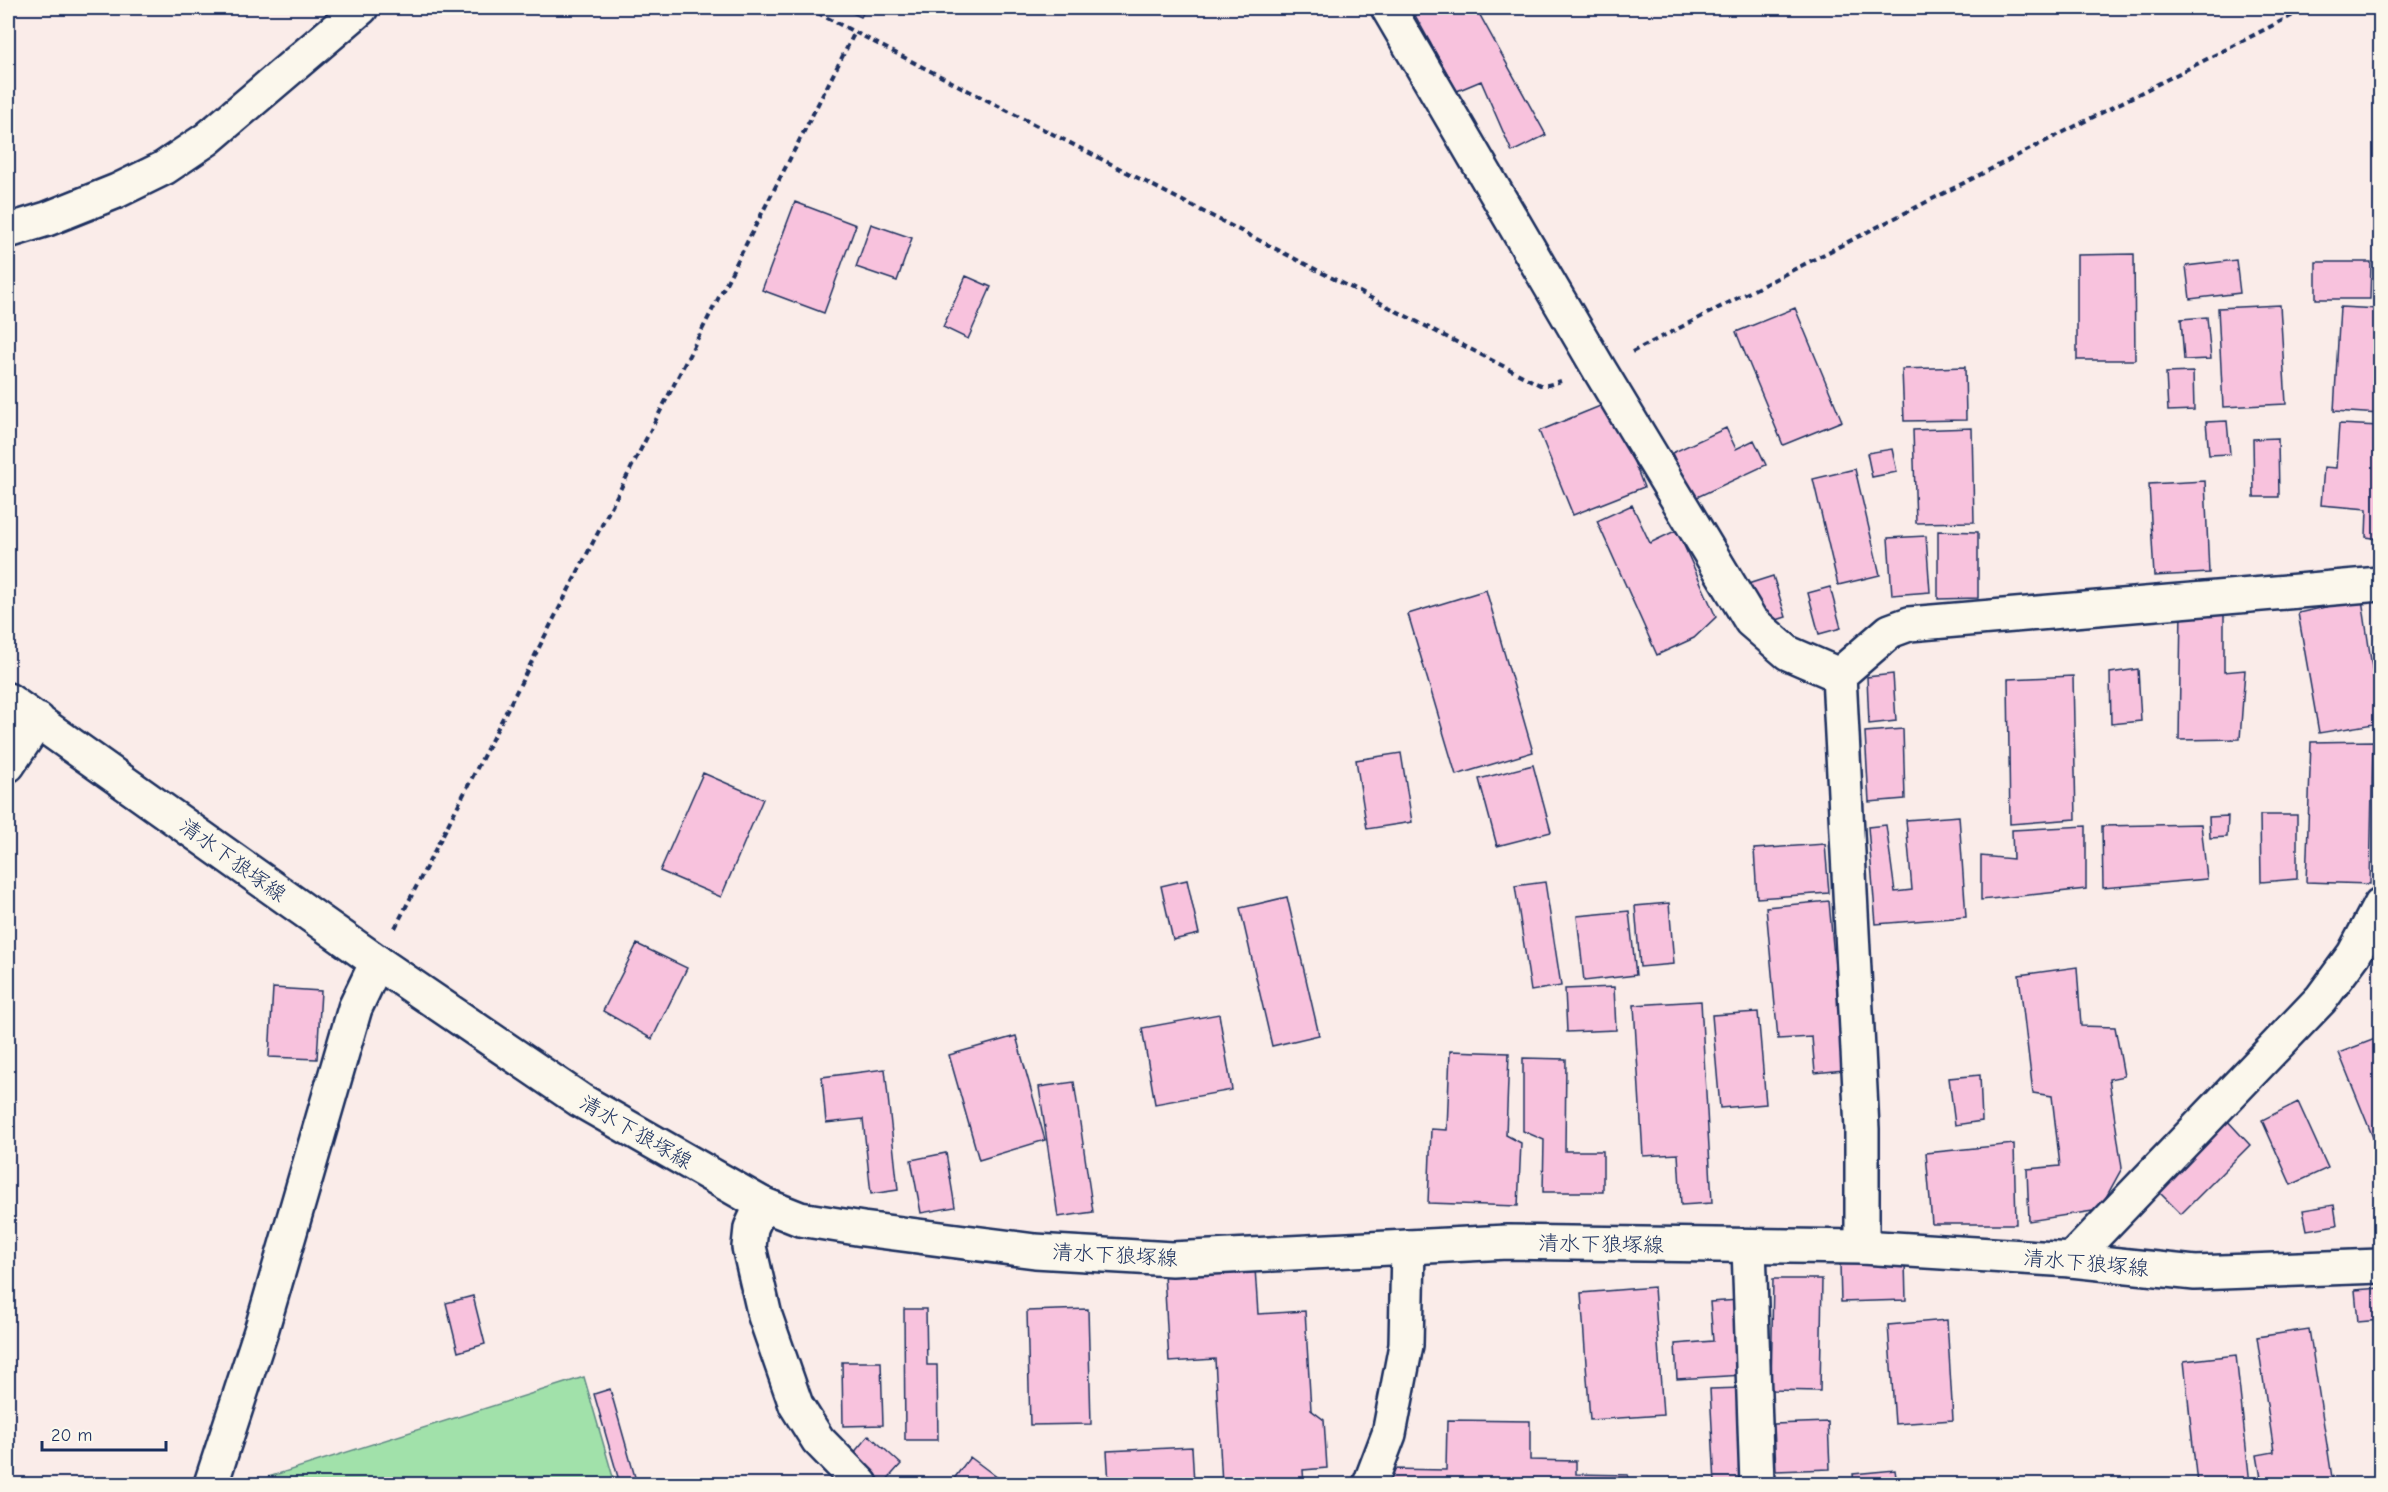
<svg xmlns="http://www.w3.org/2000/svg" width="2388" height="1492" viewBox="0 0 2388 1492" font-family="'Comic Neue','Klee One',sans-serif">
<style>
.green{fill:#a1e1aa;stroke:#5e8884;stroke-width:1.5}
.building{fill:#f8c2dd;stroke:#1b2f5e;stroke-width:1.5}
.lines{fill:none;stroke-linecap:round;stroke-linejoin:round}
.street-casing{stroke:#1b2f5e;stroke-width:38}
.secondary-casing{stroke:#1b2f5e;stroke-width:38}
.path{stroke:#1b2f5e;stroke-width:4;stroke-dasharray:6 4.5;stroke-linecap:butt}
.street{stroke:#fbf7ec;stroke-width:33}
.secondary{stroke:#fbf7ec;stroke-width:33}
.labels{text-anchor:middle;stroke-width:4.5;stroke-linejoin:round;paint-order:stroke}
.street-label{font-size:21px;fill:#1b2f5e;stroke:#fbf7ec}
</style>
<rect width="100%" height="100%" fill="#faece9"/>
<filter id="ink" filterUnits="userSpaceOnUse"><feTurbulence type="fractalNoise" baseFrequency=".0167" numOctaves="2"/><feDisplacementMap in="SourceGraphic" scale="12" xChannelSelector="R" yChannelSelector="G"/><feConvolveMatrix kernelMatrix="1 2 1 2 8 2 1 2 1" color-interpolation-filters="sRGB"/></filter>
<g filter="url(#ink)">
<path class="green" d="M584,1377l31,107h-369z"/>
<path class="building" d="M842,8h24l-5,9z
M1411,8h65l70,127 -34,17 -31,-71 -24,10z
M795,202l61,23 -32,88 -62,-23z
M871,224l41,14 -15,43 -41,-14z
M2134,254l1,106h-58v-105z
M2236,260l4,33 -50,6 -4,-33z
M2316,262h55l-1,37h-54z
M966,276l25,11 -23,52 -25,-12z
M2280,305l6,99 -63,3 -5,-99z
M2340,307l40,2v105l-46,-3z
M1795,308l47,113 -59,24 -47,-113z
M2207,317l4,42 -27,1 -3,-41z
M1965,367l1,53 -62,1 -2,-52z
M2193,372l1,38 -26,1 -2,-38z
M1610,402l34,85 -71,28 -34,-84z
M2227,421l3,33 -21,1 -3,-33z
M2339,424l41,2v113l-14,-2 1,-28 -46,-4 3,-38 12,1z
M1726,428l10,21 18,-9 12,25 -73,34 -21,-46z
M1972,428l2,94 -58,1 -3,-93z
M2278,438l1,59h-25l-1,-58z
M1892,449l5,23 -25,5 -5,-24z
M1855,469l25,106 -42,10 -25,-106z
M2205,481l4,92 -55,3 -5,-92z
M1632,505l18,38 27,-13 39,87 -22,21 -37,17 -60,-134z
M1938,531l40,1v66l-40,1z
M1926,536l4,56 -38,3 -4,-57z
M1773,576l13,41 -16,5 -22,-38z
M1830,587l11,41 -22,6 -11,-41z
M1486,590l47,162 -77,23 -48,-161z
M2362,599l18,124 -61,10 -21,-120z
M2224,607v65l21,-2 -5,69 -61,1 2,-131z
M2138,669l3,52 -30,3 -1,-51z
M1893,674l3,47 -27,3 -2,-47z
M2073,676l3,143 -66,5 -2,-145z
M1903,729l2,70 -36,3 -4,-70z
M2373,741l-3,143 -64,-2 5,-140z
M1401,753l11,69 -45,7 -11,-69z
M1533,765l18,67 -54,14 -18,-67z
M703,773l60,26 -42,98 -61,-26z
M2260,815h37v64l-36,3z
M1959,816l7,101 -90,7 -8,-97 18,-2 9,67 17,-2 -6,-70z
M2228,816l-1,21 -17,1 -1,-21z
M2201,824l6,55 -104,9 -1,-62z
M2086,826v63l-105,11v-44l32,3 -1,-29z
M1825,844l4,49 -72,5 -3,-49z
M1187,880l12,54 -26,6 -12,-54z
M1545,882l16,104 -30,5 -16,-105z
M1287,897l32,138 -47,11 -32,-138z
M1829,901l15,169 -29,3 -3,-36 -34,2 -12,-132z
M1669,903l5,61 -34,3 -5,-61z
M1629,911l7,64 -52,6 -7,-65z
M637,944l50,24 -35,71 -49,-28z
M2077,967l4,59 34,1 9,49 -15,3 13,89 -23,42 -70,11 -2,-52 33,-3 -8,-70 -19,-3 -14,-118z
M1614,987l2,43 -49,2 -2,-43z
M273,988l48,3 -4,68 -48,-2z
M1701,1001l11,202 -31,2 -3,-51 -35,2 -9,-151z
M1758,1012l8,92 -46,4 -8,-93z
M1219,1014l13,76 -77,14 -13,-76z
M1016,1036l29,104 -66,20 -30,-105z
M2380,1037v118l-41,-102z
M1450,1051l59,2 -3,82 15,8 -3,63 -90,-3 3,-74 16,1z
M1523,1058l43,1 -1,92h38v41h-60l1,-52 -21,-9z
M885,1069l13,121 -27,4 -8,-75 -37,4 -4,-46z
M1980,1075l2,46 -27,4 -6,-47z
M1074,1082l19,130 -35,5 -19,-130z
M2298,1102l30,66 -37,17 -29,-65z
M2224,1117l26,28 -69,69 -28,-28z
M2014,1144l2,80h-84l-6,-71z
M946,1153l9,54 -34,6 -10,-53z
M2334,1205l3,20 -30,5 -4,-20z
M1905,1262l1,38 -65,2 -1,-38z
M1255,1268l3,46 47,-3 6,99 13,10 3,48 -24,2 1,14h-82l-7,-125 -46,3 -5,-88z
M1773,1279h49l-2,112 -49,-1z
M1654,1287l9,128 -73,5 -9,-127z
M2380,1288v32l-22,2 -3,-32z
M473,1296l12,48 -27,8 -12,-49z
M1739,1300l4,75 -66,4 -2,-35 38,-3 -3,-39z
M904,1309h22l1,56h10l1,75h-33z
M1088,1309l3,115 -61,1 -3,-114z
M1947,1320l6,100 -58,4 -7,-99z
M2309,1329l24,155h-71l-5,-29 17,-3 -17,-115z
M2236,1355l14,129h-53l-13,-123z
M842,1362h39l2,63 -40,1z
M1743,1388l5,96h-33l-5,-95z
M610,1389l27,95h-17l-26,-90z
M1447,1420l83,1v39l46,1v13l52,1 -1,9h-236v-15l55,1z
M1828,1422l2,47 -54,2 -2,-47z
M869,1435l32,29 -17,19 -32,-28z
M1192,1447l2,37h-85l-2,-33z
M970,1457l36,27h-56z
M1895,1470l2,14h-43l-1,-10z"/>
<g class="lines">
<g class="street-casing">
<path id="street" d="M1388,8l211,361 152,252 37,32 51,22
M8,231l39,-12 70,-28 47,-23 43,-29 154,-131
M1839,675l23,454v118
M1839,675l51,-44 19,-7 471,-40
M762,1204l-11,24 -2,19 16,69 31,89 22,35 43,44
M1749,1247l8,237
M2071,1260l250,-261 33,-45 26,-49
M211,1484l51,-156 93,-320 22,-46
M1370,1484l19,-50 17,-89 2,-98"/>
</g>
<g class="secondary-casing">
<path id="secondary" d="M8,700l369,262 203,138 182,104 38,15 63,10 172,22 137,8 335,-17 355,5 209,13 124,13 185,-7
M8,765l30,-45"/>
</g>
<path class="path" d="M808,8l732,377h8l13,-4
M1632,352l675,-344
M395,928l460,-896"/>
<use href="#street" class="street"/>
<use href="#secondary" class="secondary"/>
</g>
</g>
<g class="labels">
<g class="street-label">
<text transform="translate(233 860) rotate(36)" y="7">清水下狼塚線</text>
<text transform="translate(636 1132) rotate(30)" y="7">清水下狼塚線</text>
<text transform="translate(1601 1244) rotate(1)" y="7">清水下狼塚線</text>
<text transform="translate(1115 1255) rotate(3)" y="7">清水下狼塚線</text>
<text transform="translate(2086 1263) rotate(5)" y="7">清水下狼塚線</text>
</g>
</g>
<rect width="2388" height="1492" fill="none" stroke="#fbf7ec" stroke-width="30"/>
<rect x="15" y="15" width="2358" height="1462" fill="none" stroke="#1b2f5e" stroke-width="2" filter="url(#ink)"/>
<path d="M42 1441v9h124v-9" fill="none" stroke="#1b2f5e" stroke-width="3"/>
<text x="51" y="1441" font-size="18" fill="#1b2f5e" stroke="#fbf7ec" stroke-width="4.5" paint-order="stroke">20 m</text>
</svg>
